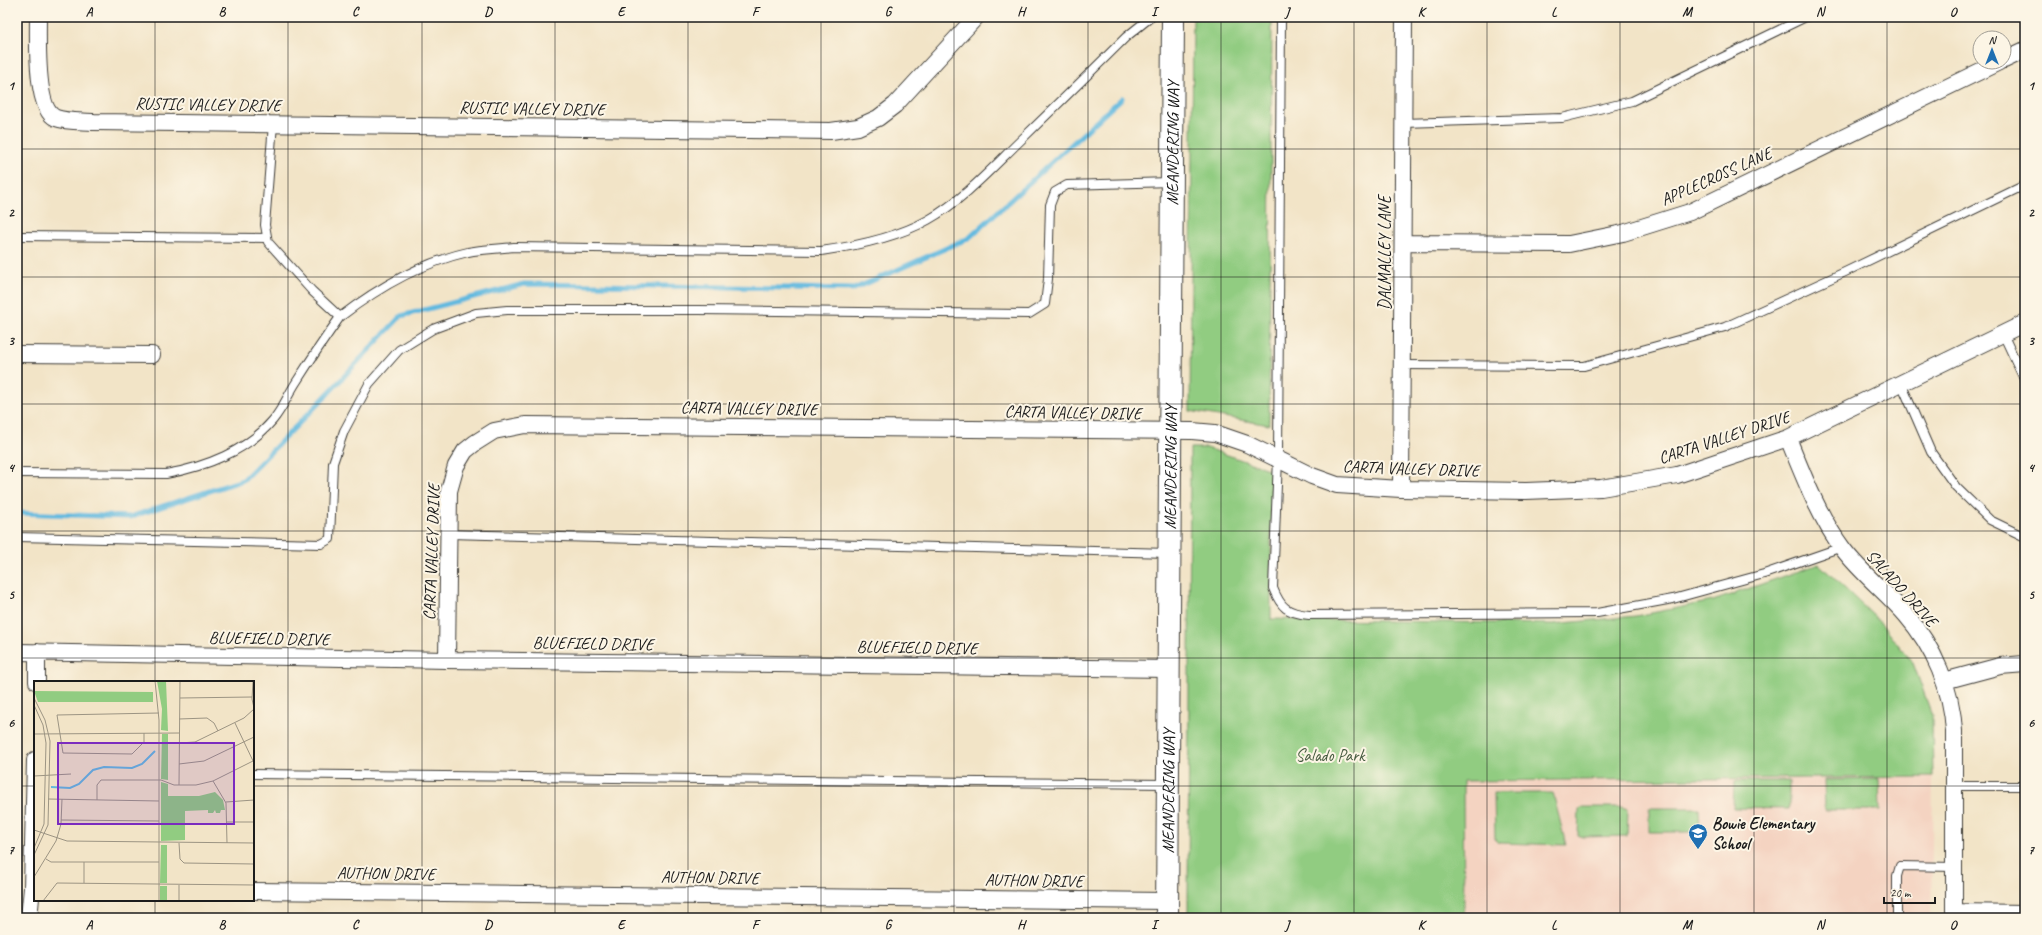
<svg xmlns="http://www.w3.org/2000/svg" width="2042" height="935" viewBox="0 0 2042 935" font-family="Caveat,sans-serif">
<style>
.built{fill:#f4d3c1}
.green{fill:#91cc81;stroke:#56744e}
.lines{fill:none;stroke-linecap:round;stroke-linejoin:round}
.stream{stroke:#62b9df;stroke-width:5}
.lane-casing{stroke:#3c3a36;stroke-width:10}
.street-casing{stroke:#3c3a36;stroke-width:18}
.secondary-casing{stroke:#3c3a36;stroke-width:24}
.lane{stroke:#fff;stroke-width:8}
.street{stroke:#fff;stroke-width:16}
.secondary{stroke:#fff;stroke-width:22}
.grid{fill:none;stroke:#1c1c1c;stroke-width:1;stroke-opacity:0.55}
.labels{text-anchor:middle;stroke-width:4;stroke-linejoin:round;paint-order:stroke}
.street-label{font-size:17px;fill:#1c1c1c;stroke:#fcf5e5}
.park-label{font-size:17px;fill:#455a3f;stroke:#fcf5e5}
.poi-label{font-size:17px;font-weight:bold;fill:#1c1c1c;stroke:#fcf5e5;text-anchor:start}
.inset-river{fill:none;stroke:#62b9df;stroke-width:2}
.inset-road{fill:none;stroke:#9c9483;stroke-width:1}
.view{fill:#7b2cbf;fill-opacity:0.15;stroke:#7b2cbf;stroke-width:2}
.inset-edge{fill:none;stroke:#1c1c1c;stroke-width:2}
.neatline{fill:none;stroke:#1c1c1c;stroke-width:1.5}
.grid-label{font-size:13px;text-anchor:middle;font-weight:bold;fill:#1c1c1c}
</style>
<rect width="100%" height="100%" fill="#fcf5e5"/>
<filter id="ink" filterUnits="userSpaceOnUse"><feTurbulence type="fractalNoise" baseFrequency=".025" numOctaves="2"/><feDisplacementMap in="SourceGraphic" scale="8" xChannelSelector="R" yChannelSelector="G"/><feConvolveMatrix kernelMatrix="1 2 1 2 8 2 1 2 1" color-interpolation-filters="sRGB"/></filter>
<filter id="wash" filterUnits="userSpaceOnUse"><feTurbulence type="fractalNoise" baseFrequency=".012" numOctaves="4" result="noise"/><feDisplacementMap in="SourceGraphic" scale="16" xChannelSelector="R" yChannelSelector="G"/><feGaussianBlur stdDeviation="0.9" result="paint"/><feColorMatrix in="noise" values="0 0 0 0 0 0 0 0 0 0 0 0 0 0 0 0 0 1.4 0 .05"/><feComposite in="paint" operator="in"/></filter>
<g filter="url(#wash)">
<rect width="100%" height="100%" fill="#f2e4c7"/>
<path class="built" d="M1933,777l-2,141h-467l-1,-137z"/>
<path class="green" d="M1193,17h79l-3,408 -79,-14z
M1190,448h17l64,22v149l282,5 83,-8 77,-15 106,-37 60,57 34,42 19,52 1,62 -470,4 1,137h-276z
M1879,779l1,31h-55l-1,-30z
M1734,781h55v28l-56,-1z
M1494,793h59l13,52 -67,-2 -4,-4z
M1582,807h39l7,2 -1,27 -44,1 -5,-2 1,-25z
M1649,808h50l1,24h-51z"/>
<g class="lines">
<path class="stream" d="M17,513l113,4 113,-37 76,-77 82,-87 123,-32 330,5 115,-51 153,-140"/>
</g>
</g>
<g filter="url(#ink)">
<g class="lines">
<g class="lane-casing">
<path id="lane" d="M1281,17l-3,441 -5,130c8,20 14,25 36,27l288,-2 76,-14 91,-25 78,-27
M1404,123l158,-5 70,-17 174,-84
M17,236l250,2
M340,317c39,-30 80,-54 128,-65 15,-3 31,-3 46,-5l307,4c35,-5 75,-13 107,-31 35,-20 63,-51 92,-79 35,-34 71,-69 106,-104l25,-20
M2003,334l22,47
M1402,365l182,1 141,-39 120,-55 180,-87
M1901,383l30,69 25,35 34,33 35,17
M17,473l149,1c39,-7 81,-23 107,-54 10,-12 16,-27 24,-39 14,-22 28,-43 43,-64l-28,-26 -44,-49 -3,-17 8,-101
M449,534l720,19
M17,537l304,7 9,-5 3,-76 11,-32 25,-47 30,-34 34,-21 43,-16 31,-3h191l331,4 16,-10 3,-25 2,-74 5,-13 12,-7 104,-3
M253,774l913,10
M1956,786h69
M1897,918v-42l3,-10 55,1"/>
</g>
<g class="street-casing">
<path id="street" d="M38,17c0,20 -3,93 18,101 11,4 26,3 38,4l737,9 27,-4 20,-9 17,-13 81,-88
M2004,60l21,-10
M1403,243l166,1 54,-11 67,-21 309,-150
M17,354l135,1
M1788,438c15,37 31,79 55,111 19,25 43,43 63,66 28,32 46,75 48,116v187
M1401,489l3,-472
M17,652l430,8 722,9
M447,660l2,-169 7,-25 9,-15 10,-8 19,-12 31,-6 667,6 23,2 32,11 65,32 25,9 64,4 125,2 75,-3 76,-13 111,-37 237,-115
M1944,681l56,-15 25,-2
M37,682v-30
M253,891l914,10
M1954,912l71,1
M29,918l3,-30 3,-128"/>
</g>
<g class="secondary-casing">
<g id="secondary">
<path id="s1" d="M1167,918l6,-901"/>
</g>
</g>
<use href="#lane" class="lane"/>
<use href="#street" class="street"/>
<use href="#secondary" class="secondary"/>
</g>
</g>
<path class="grid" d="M155,17v665M288,17v901M422,17v901M555,17v901M688,17v901M821,17v901M954,17v901M1088,17v901M1221,17v901M1354,17v901M1487,17v901M1620,17v901M1754,17v901M1887,17v901M17,149h2008M17,277h2008M17,404h2008M17,531h2008M17,658h2008M17,786h18M253,786h1772M155,900v18"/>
<defs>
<g id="school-pin" transform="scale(1)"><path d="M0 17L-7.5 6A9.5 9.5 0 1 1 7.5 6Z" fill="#1f6fb2" stroke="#fcf5e5"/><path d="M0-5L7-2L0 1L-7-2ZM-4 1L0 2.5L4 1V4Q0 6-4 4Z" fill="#fff"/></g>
</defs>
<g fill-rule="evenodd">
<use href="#school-pin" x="1698" y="833"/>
</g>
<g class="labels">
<g class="street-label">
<text transform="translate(208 104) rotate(1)" y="6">RUSTIC VALLEY DRIVE</text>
<text transform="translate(532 108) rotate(1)" y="6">RUSTIC VALLEY DRIVE</text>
<text dy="6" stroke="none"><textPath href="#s1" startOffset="775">MEANDERING WAY</textPath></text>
<text transform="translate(1716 176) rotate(-24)" y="6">APPLECROSS LANE</text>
<text transform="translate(1384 253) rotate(-90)" y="6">DALMALLEY LANE</text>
<text transform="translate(749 408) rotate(1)" y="6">CARTA VALLEY DRIVE</text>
<text transform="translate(1073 412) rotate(1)" y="6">CARTA VALLEY DRIVE</text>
<text transform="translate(1724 437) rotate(-18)" y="6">CARTA VALLEY DRIVE</text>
<text dy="6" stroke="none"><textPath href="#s1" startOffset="451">MEANDERING WAY</textPath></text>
<text transform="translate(1411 468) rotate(2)" y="6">CARTA VALLEY DRIVE</text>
<text transform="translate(431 552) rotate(-88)" y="6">CARTA VALLEY DRIVE</text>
<text transform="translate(1902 588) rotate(48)" y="6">SALADO DRIVE</text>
<text transform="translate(269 638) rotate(1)" y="6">BLUEFIELD DRIVE</text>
<text transform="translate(593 643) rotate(1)" y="6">BLUEFIELD DRIVE</text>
<text transform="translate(917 647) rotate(1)" y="6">BLUEFIELD DRIVE</text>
<text dy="6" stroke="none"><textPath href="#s1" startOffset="127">MEANDERING WAY</textPath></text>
<text transform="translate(386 873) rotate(1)" y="6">AUTHON DRIVE</text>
<text transform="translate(710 877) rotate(1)" y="6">AUTHON DRIVE</text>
<text transform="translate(1034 880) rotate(1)" y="6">AUTHON DRIVE</text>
</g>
<g class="park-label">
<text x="1330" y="761">Salado Park</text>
</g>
<g class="poi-label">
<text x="1712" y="829">Bowie Elementary<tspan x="1712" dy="20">School</tspan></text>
</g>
</g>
<g transform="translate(34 681)">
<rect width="220" height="220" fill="#f2e4c7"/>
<path d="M123,0h9l2,50 -7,-1 1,-21zM0,10l119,1v10h-115zM128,53h6v46l-7,-1zM127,101l7,2v12h31l16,-4 8,8 2,10h-4l-1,3h-4l-1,-3 -2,3h-5v-3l-23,1v29l-24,1zM127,164h6v38h-7zM126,205h7v15h-7z" fill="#91cc81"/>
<path class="inset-river" d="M17,106l19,1 9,-4 14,-14 11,-3 28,1 10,-4 13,-13"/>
<path class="inset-road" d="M3,0h23M50,0h50M121,0l4,39v181M219,0l-1,18 2,9M0,17l11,22 5,21 -2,84 -14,30M146,17l72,-1M0,24l9,20 3,18 -2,81 -10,24M145,38l28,-1 7,5 4,8M201,42l19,40M110,52v9l-12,12 -69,-1 -6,-38 102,-2M0,53l145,-1M145,62l16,-1 49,-24 10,-9M145,83l25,-3 50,-24M0,95l37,-2M179,100l13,22 1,40M145,104l1,-104M14,118l111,2M63,119v-15l4,-5h60l13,5h22l17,-4 40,-20M192,121l28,-2M27,139l98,1M193,141h27M0,149l33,11 187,2M145,162l1,16 4,4 70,1M12,178l5,3h108M0,196l22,-36 5,-17 1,-25M50,202v-21M145,204v16M9,220l14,-18 197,2"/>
<path class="view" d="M24,62h176v81h-176z"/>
<rect width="220" height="220" class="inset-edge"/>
</g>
<rect width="2042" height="935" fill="none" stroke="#fcf5e5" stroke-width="44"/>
<g transform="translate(1992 50)"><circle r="19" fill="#fcf5e5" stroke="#a29e95"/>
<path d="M0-3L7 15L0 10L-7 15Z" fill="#1f6fb2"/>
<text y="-6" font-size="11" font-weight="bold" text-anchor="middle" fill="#1c1c1c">N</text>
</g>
<path d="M1884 897v6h51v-6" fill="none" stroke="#1c1c1c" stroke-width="2"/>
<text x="1890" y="897" font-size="12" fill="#1c1c1c" stroke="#fcf5e5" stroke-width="3" paint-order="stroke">20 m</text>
<rect x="22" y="22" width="1998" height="891" class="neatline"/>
<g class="grid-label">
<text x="89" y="16">A</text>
<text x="222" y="16">B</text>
<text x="355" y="16">C</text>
<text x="488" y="16">D</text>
<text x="621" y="16">E</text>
<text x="755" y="16">F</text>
<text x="888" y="16">G</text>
<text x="1021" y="16">H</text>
<text x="1154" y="16">I</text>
<text x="1287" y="16">J</text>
<text x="1421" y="16">K</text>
<text x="1554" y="16">L</text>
<text x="1687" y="16">M</text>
<text x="1820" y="16">N</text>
<text x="1953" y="16">O</text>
<text x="11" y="90">1</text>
<text x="2031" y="90">1</text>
<text x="11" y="217">2</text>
<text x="2031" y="217">2</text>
<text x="11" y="345">3</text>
<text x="2031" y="345">3</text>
<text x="11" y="472">4</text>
<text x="2031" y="472">4</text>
<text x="11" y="599">5</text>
<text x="2031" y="599">5</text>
<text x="11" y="727">6</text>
<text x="2031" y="727">6</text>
<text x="11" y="854">7</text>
<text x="2031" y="854">7</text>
<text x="89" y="929">A</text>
<text x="222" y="929">B</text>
<text x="355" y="929">C</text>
<text x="488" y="929">D</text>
<text x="621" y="929">E</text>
<text x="755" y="929">F</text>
<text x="888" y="929">G</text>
<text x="1021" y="929">H</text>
<text x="1154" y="929">I</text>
<text x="1287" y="929">J</text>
<text x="1421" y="929">K</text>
<text x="1554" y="929">L</text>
<text x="1687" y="929">M</text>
<text x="1820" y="929">N</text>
<text x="1953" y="929">O</text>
</g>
</svg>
